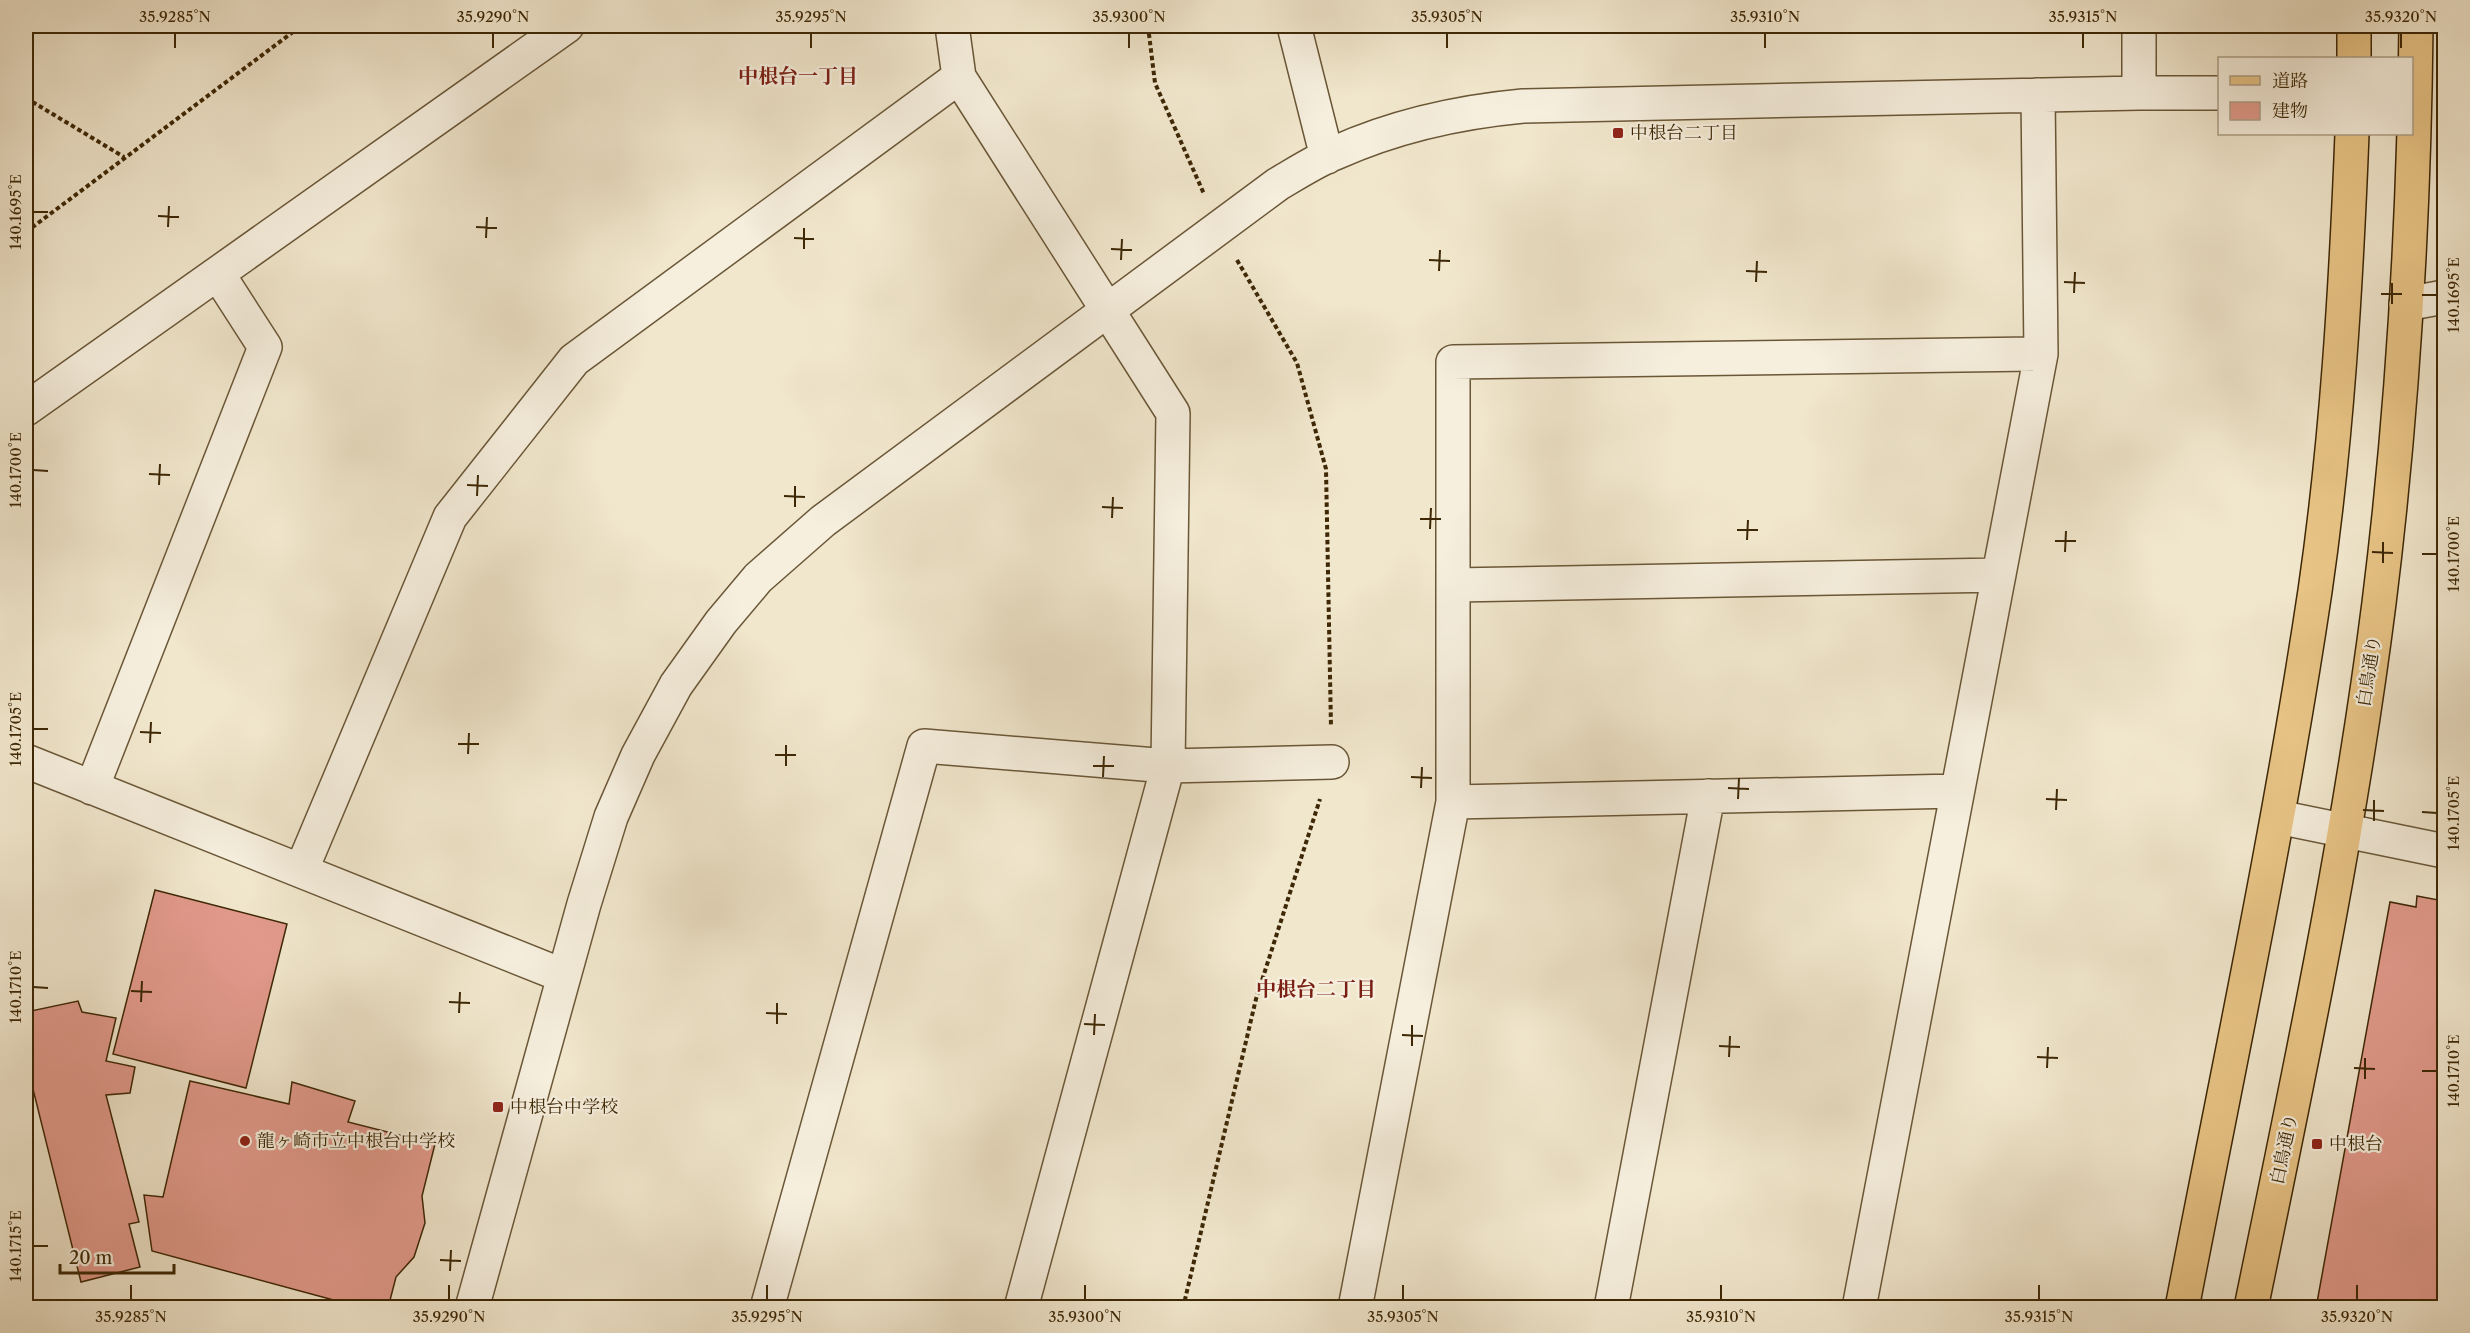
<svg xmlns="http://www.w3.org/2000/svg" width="2470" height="1333" viewBox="0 0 2470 1333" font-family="'Libre Caslon Text','Noto Serif JP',serif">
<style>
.building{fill:#e29a8c;stroke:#3d2705;stroke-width:1.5}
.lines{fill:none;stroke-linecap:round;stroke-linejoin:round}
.minor-casing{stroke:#6a5737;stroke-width:36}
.major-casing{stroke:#3d2705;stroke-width:36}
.path{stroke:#3d2705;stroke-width:4;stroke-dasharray:4.5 3;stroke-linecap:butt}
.minor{stroke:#f6efde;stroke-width:33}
.major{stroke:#e8c486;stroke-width:33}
.ticks{fill:none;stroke:#3d2705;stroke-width:2}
.poi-dot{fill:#8f2418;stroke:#f6efde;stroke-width:2}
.labels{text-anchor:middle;stroke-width:4.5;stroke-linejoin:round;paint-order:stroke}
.poi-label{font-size:18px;fill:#3d2705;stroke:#f6efde;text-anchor:start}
.street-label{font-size:18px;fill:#3d2705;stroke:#f6efde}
.neighbourhood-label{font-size:20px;font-weight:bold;fill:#7a1f14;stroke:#f6efde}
.neatline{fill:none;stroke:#3d2705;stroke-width:2}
.ticks-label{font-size:15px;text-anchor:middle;fill:#3d2705}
</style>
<rect width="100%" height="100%" fill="#f1e7cd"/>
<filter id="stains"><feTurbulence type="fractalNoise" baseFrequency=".00333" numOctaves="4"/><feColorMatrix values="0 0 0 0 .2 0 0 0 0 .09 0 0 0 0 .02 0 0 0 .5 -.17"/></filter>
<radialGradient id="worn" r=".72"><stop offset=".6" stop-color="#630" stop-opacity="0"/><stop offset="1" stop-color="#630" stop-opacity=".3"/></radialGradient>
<path class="building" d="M155,890l132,34 -41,164 -133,-34z
M2417,896l27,5v407h-128l74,-406 26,5z
M78,1001l4,11 34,6 -10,43 29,6 -5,26 -24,2 33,127 -10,2 11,43 -59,15 -55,-221v-49z
M190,1081l99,23 3,-22 63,19 -7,21 87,22 -13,52 3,27 -11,34 -18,20 -8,31h-25l-211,-57 -8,-56 19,2z"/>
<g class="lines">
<g class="minor-casing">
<path id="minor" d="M952,26l7,51 214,336 -5,353 -147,542
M1294,26l33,131
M2139,26v67
M2406,304l38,-7
M26,409l541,-383
M1453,585l546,-10
M26,761l538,215
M92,788l173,-441 -47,-73
M1453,802l504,-11
M2278,817l166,34
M301,871l149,-354 124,-157 385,-283
M472,1308l112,-404 27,-87 27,-62 38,-70 45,-63 37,-44 65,-57 455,-337c19,-11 37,-23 57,-31 60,-27 123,-41 188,-47l616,-13h81
M767,1308l157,-562 244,20 164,-4
M1355,1308l98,-506v-440l588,-8
M1611,1308l97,-512
M1859,1308l182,-954 -3,-259"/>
</g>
<g class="major-casing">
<path id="major" d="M2354,58v-32
M2182,1308c46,-239 97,-476 133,-717 22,-151 31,-304 37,-457
M2251,1308c48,-234 98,-468 128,-705 24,-192 35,-384 37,-577"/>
</g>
<path class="path" d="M1148,26l7,57 49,111
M26,98l98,59
M26,232l275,-206
M1237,260l60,103 29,106 5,258
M1183,1308l73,-309 64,-200"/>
<use href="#minor" class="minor"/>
<use href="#major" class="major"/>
</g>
<path class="ticks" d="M175,48v-15M493,48v-15M811,48v-15M1129,48v-15M1447,48v-15M1765,48v-15M2083,48v-15M2401,48v-15M33,212h15M158,216l21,1M168,227l1,-21M476,227l21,1M486,238l1,-21M794,238l20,1M804,249v-21M1111,249l21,1M1121,260l1,-21M1429,260l21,1M1439,271l1,-21M1746,271l21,1M1756,282l1,-21M2064,282l21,1M2074,293l1,-21M2381,294h21M2422,295h15M2392,304v-21M33,470l15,1M149,474l21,1M159,485l1,-21M467,485l21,1M477,496l1,-21M784,496l21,1M795,507v-21M1102,507l21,1M1112,518l1,-21M1420,519h21M1430,529l1,-21M1737,530h21M1747,540l1,-20M2055,541h21M2065,552l1,-21M2372,552l21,1M2422,554h15M2383,563v-21M33,729h15M140,732l21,1M150,743l1,-21M458,744h21M468,754l1,-21M775,755h21M786,766v-21M1093,766h21M1103,777l1,-21M1411,777l21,1M1421,788l1,-21M1728,788l21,1M1738,799l1,-21M2046,799l21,1M2056,810l1,-21M2363,810l21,1M2422,812l15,1M2374,821v-21M33,987l15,1M131,991l21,1M141,1002l1,-21M449,1002l21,1M459,1013l1,-21M766,1013l21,1M777,1024v-21M1084,1024l21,1M1094,1035l1,-21M1402,1035l21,1M1412,1046v-21M1719,1046l21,1M1729,1057l1,-21M2037,1057l21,1M2047,1068l1,-21M2354,1068l21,1M2422,1071h15M2365,1079v-21M33,1246h15M440,1260l21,1M450,1271l1,-21M131,1300v-15M449,1300v-15M767,1300v-15M1085,1300v-15M1403,1300v-15M1721,1300v-15M2039,1300v-15M2357,1300v-15"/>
<g class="poi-dot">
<rect x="1612" y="127" width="12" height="12" rx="3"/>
<rect x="492" y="1101" width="12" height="12" rx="3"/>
<circle cx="245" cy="1141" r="6"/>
<rect x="2311" y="1138" width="12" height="12" rx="3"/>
</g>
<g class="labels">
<g class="poi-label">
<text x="1630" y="139">中根台二丁目</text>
<text x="510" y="1113">中根台中学校</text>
<text x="257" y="1147">龍ヶ崎市立中根台中学校</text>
<text x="2329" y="1150">中根台</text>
</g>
<g class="street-label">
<text transform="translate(2369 671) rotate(-81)" y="6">白鳥通り</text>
<text transform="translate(2284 1149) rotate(-78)" y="6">白鳥通り</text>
</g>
<g class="neighbourhood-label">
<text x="798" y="83">中根台一丁目</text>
<text x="1316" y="996">中根台二丁目</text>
</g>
</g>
<rect width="2470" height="1333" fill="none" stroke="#f1e7cd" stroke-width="66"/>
<rect x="2218" y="57" width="195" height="78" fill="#f6efde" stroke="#ac9f87" stroke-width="1.5"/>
<rect x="2230" y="76" width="30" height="9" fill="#e8c486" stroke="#ac9f87" stroke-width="1.5"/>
<text x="2272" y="87" font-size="18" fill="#3d2705">道路</text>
<rect x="2230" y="102" width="30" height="18" fill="#e29a8c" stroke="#ac9f87" stroke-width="1.5"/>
<text x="2272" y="117" font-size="18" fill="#3d2705">建物</text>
<path d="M60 1264v9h114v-9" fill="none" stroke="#3d2705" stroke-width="3"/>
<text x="69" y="1264" font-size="18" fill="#3d2705" stroke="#f6efde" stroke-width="4.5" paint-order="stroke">20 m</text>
<rect x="33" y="33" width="2404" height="1267" class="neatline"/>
<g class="ticks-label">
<text x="175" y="22">35.9285°N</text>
<text x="493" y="22">35.9290°N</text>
<text x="811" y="22">35.9295°N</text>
<text x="1129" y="22">35.9300°N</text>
<text x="1447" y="22">35.9305°N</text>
<text x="1765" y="22">35.9310°N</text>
<text x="2083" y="22">35.9315°N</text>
<text x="2401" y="22">35.9320°N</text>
<text transform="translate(16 212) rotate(-90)" y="5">140.1695°E</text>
<text transform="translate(2454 295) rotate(-90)" y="5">140.1695°E</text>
<text transform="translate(16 470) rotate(-90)" y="5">140.1700°E</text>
<text transform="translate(2454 554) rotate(-90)" y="5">140.1700°E</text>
<text transform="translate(16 729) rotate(-90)" y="5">140.1705°E</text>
<text transform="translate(2454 813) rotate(-90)" y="5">140.1705°E</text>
<text transform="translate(16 987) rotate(-90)" y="5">140.1710°E</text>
<text transform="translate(2454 1071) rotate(-90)" y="5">140.1710°E</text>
<text transform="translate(16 1246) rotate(-90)" y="5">140.1715°E</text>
<text x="131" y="1322">35.9285°N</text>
<text x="449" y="1322">35.9290°N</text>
<text x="767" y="1322">35.9295°N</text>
<text x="1085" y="1322">35.9300°N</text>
<text x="1403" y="1322">35.9305°N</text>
<text x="1721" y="1322">35.9310°N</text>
<text x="2039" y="1322">35.9315°N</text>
<text x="2357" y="1322">35.9320°N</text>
</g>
<rect width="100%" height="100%" filter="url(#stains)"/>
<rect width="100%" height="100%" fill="url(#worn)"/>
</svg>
